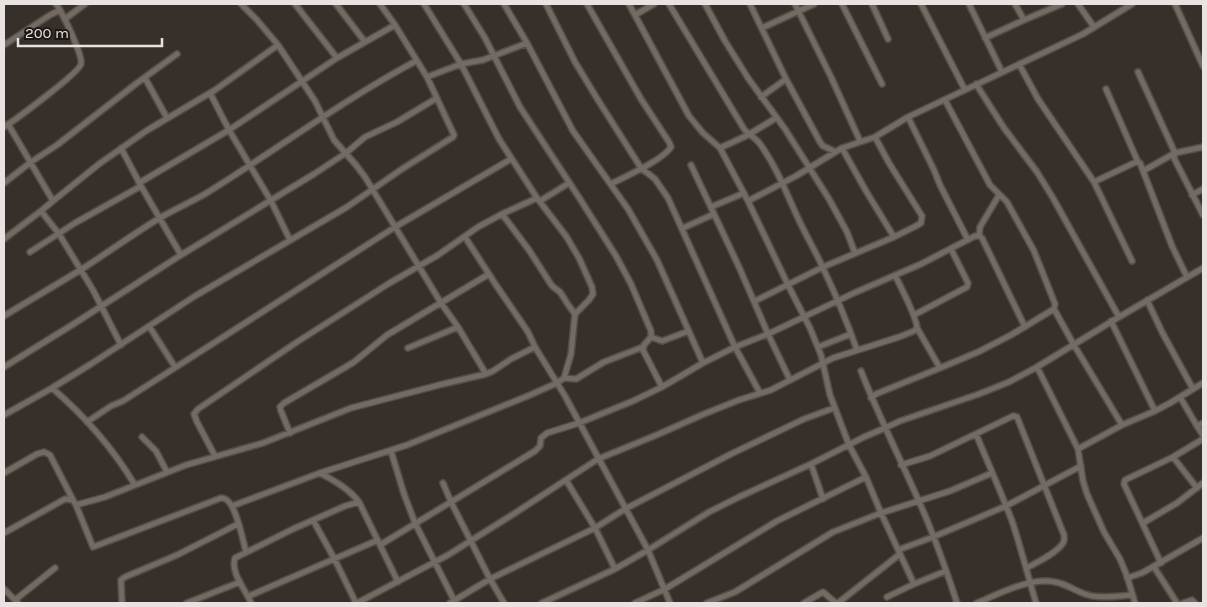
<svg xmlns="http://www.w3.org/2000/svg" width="1207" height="607" viewBox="0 0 1207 607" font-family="Karla,sans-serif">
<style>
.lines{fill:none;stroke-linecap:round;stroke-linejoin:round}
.minor-casing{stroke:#534d48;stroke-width:8}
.minor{stroke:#736a64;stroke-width:5}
</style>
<rect width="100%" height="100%" fill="#37302a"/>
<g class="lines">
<g class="minor-casing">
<path id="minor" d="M241,4l16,16 21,25 37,56 19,39 22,25 9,12 76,126 17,24 28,47
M295,4l42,54
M336,4l29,38
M424,4l37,60 38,75 38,59 29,38 13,22 13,29 1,7 -4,6 -14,14 -4,40 -7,24
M464,4l21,34 35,69 60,92 36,57 15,28 20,47v6l-7,8 -1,5 19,37
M504,4l23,39 46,88 55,78 29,51 46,103
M546,4l29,58 23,38 43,68 14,11 13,19 67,149 25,46
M587,4l54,95 28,43 2,5c-8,13 -45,29 -60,37
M629,4l60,112 14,17 17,15 28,53 40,84 22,43 11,27 9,40 19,50 17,32 15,36 33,71
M669,4l75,125c5,6 12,9 16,15 16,22 26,48 37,72 8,18 18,34 26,52 13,27 24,54 34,82
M705,4l20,37 23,37 37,51 44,70 18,33 8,21
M750,4l36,75 34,63 3,4 11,5
M795,4l36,73 29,64
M842,4l40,80
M872,4l16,35
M921,4l44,86
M969,4l33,68
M1015,4l9,16
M1078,4l16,23
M1175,4l28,62
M635,15l19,-11
M65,19l20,-15
M762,28l52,-24
M985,38l39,-18 38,-16
M4,45l46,-30 10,-5
M1019,64l19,35 56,83 38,79
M1138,72l37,81 -32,18
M427,77l34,-13 22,-4 44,-17
M145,78l22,40
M976,84l28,44 33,44 16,26 66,119
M1106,89l32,73
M210,93l19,37 42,71 19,39
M761,97l25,-18
M945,100l45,85 17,17 27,49 21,53 -1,5 20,36 48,80
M908,117l26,53 6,15 28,55
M4,127c11,-7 75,-54 77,-63 2,-9 -19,-52 -25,-60
M1203,147l-28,6 -1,5 29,57
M121,148l20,38 40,69
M720,148l28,-13 28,-17
M842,148l24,43 28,46
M691,165l48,102 29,67 22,46
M1094,182l42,-20 4,1 32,83 15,31
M4,183l27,-21 26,-17 80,-62 40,-29
M139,183l90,-53 108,-72 58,-33
M1192,195l11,-6
M53,201l46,-37 47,-33 69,-41 63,-45
M540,201l29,-18
M748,201l48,-25 46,-28 33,-11 33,-20 175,-83 49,-30
M711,207l33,-14
M41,211l18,23 34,56 28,55
M502,214l27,36 23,36 8,6 9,14 6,8
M683,228l31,-14
M979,236l1,-9 19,-32
M465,237l31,48 32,47 7,15 30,49 83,154 22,53
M4,239l37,-28 12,-10 -45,-77
M30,252l45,-29 66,-37
M1147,300l15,32 31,57
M755,301l68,-34 71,-30 22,-11 5,-3 1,-7 -33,-53 -14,-26
M914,315l53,-28 1,-4 -17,-34
M4,316c26,-16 52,-31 78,-47 25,-16 50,-34 76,-50 15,-9 31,-16 47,-25 71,-44 138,-94 211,-133
M1111,321l44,90
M149,326l26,41
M651,337l11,4 27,-10
M818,347l33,-13
M408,348l50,-21
M4,367l68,-42 109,-70 133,-81 32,-21 19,-16 32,-15 40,-24
M1037,367l41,82 5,32 4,13 17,38 16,27 7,17 8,27
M940,368l38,-16 33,-17 43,-26
M861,371c20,51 45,99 66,149 11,27 21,55 30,83
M52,388c34,29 60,59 83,97
M1180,397l17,29
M871,398l5,-4 64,-26 -23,-40c0,-11 -17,-42 -22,-53
M4,415l48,-27 39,-24 104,-68 152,-89 55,-38 51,-32 1,-2 -27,-58 -32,-52 -15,-21
M87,422l24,-16 12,-5 272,-174 116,-68
M1203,423l-6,3 6,9
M290,433l-9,-22 -1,-4 4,-4 60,-35 10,-6 33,-27 102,-61
M976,434c12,29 25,58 36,87 9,27 16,55 24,82
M142,437l14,14 11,21
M1078,449l44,-24 33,-14 15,-8 33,-20
M391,451l13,43 11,29 40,79
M215,456l-18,-34 -3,-8 4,-5 99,-67 91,-58 50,-29 40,-28 24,-13 35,-16
M1173,457l24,31
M811,464l12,35
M901,465l29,-9 83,-40 4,1 47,118c0,3 1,5 -1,8 -6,10 -26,19 -36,25
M4,473l33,-19 7,-2 6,3 23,45
M320,473c15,8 29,16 39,29l39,80
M566,480l29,48 20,41
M443,483l8,19 39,77 14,24
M76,505l17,42 128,-49c1,0 3,0 4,1 11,4 18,42 21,53
M232,506l88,-33 87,-28 123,-50 27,-12 7,-5 12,1 28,-17 39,-15
M313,520l22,40 21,43
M1143,523l34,-20 26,-20
M4,533l61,-34 8,1 3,5 29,-8 81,-32 77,-22 88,-35 92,-24 43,-10 7,-3 18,-12 24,-12
M380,545l155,-94 5,-5 1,-8 6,-5 32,-10 54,-22 29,-14 41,-24 32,-16 33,-13 86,-41 67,-29 54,-28h4l3,2 43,89
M898,550l35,-13 73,-31 75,-40
M1161,563l-37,-79 1,-4 48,-23 30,-18
M1154,567l23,36
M1127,578l15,-5 61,-35
M4,589l14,14
M249,596l129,-56
M887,597l27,-13 32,-13
M15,600l40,-32
M122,603l-1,-23 4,-3 52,-22 61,-31
M187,603l53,-21
M251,603c-5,-13 -21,-30 -16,-45l58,-29 52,-23 14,-4
M357,603l91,-48 64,-40 86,-56 61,-25 45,-20 35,-14 32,-10 62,-32 66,-21 15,-6 3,-3
M450,603l40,-24 105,-51 30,-19 106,-55 73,-35 30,-11
M542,603l73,-34 33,-19 61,-38 30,-15 72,-33 53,-27 21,-9 15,-7 79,-27 30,-12 28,-15 82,-50 84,-49
M635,603l30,-14 112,-68 89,-44
M707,603l28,-11 98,-60 48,-19 69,-22 42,-18
M804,603l19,-11 13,11
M838,603l62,-49
M977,603c21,-9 48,-23 71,-22 16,1 23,8 37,13 13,5 32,2 46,1
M1183,603l9,-3 3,3"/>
</g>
<use href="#minor" class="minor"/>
</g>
<rect width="1207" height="607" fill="none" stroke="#e8e3e0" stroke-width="10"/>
<path d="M18 38v8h144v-8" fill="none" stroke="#e8e3e0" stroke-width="2.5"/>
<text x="25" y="38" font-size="15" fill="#e8e3e0" stroke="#1c1816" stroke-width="4" paint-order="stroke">200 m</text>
</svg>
